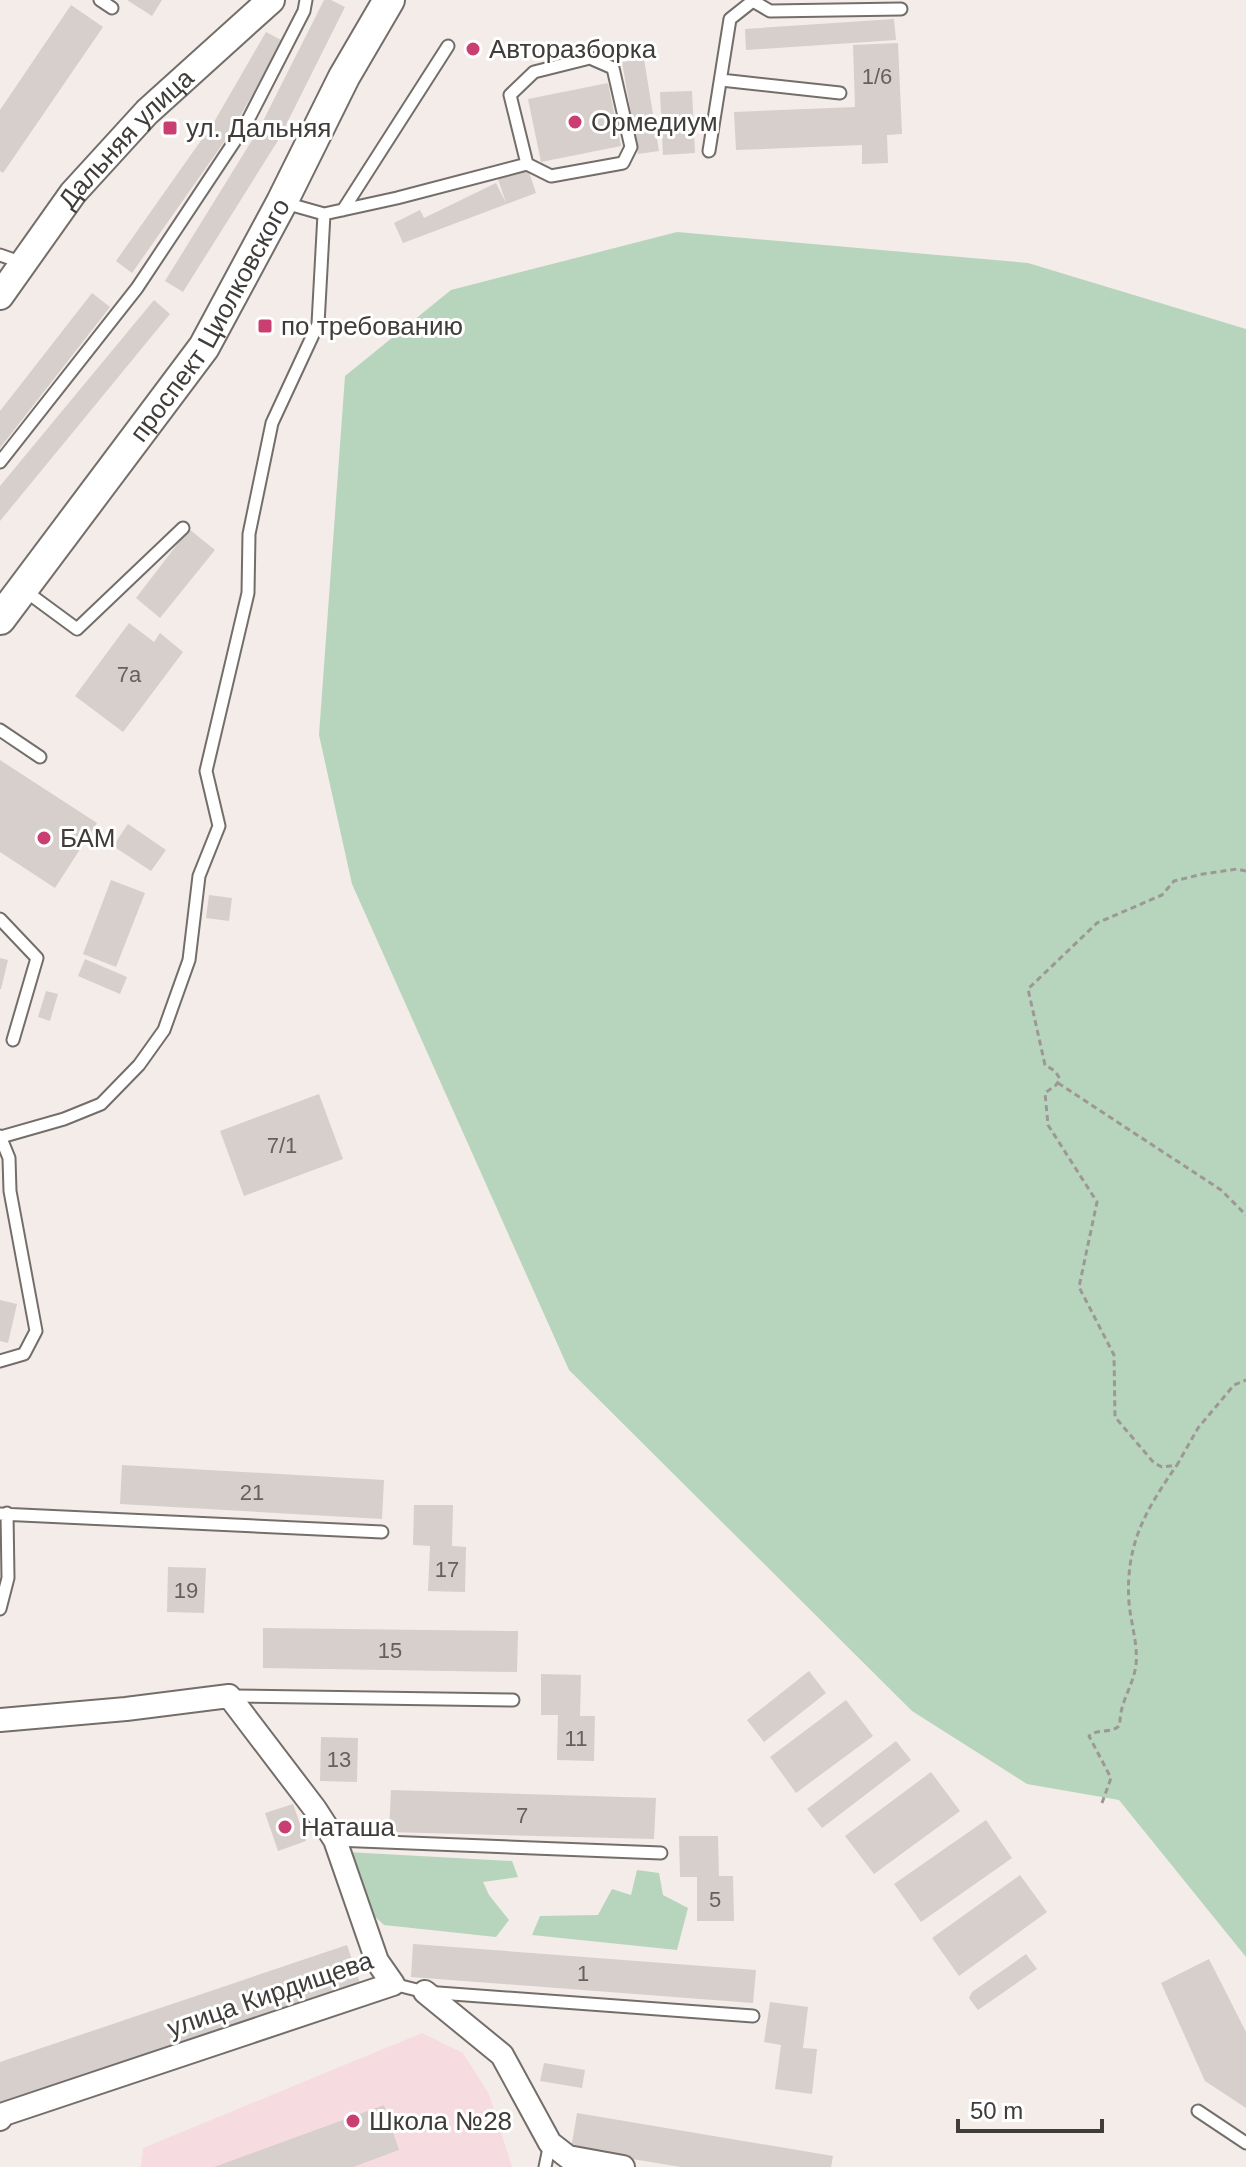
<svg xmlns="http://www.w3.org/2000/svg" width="1246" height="2167" viewBox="0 0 1246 2167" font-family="Arial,sans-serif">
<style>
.education{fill:#f6dce0}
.green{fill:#b7d5bc}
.building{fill:#d6cfcb}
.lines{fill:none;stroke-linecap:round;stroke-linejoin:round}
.service-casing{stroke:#746e6a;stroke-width:15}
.minor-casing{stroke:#746e6a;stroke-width:26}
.tertiary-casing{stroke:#746e6a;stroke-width:30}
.secondary-casing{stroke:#746e6a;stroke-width:34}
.path{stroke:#9d9895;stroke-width:3;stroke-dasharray:6 4;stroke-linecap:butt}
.service{stroke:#fff;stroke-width:11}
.minor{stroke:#fff;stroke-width:22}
.tertiary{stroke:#fff;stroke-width:26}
.secondary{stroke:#fff;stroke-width:30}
.poi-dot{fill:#ca3e71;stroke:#fff;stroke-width:3}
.labels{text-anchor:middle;stroke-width:6;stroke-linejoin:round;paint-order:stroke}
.number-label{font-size:22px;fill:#65615e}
.poi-label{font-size:26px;fill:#3f3c3a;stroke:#fff;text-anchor:start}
.street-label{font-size:26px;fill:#3f3c3a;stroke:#fff}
</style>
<rect width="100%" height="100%" fill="#f3ece8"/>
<path class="education" d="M422,2033l41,20 26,41 23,73h-371l2,-19z"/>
<path class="green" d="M677,232l351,31 218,66v1628l-127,-157 -92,-16 -115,-73 -343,-341 -217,-486 -33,-149 26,-359 106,-86z
M347,1852l165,9 6,16 -35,5 6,13 20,25 -13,17 -112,-12 -16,-15z
M637,1870l22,3 4,22 25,13 -11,42 -145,-15 8,-19 58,-1 14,-26 19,6z"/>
<path class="building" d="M127,0h35l-10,16z
M324,0h7l14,7 -66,132 -96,153 -18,-11 94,-152z
M71,5l32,22 -100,146 -3,-2v-61z
M894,19l2,21 -150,10 -1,-21z
M266,32l17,9 -52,91 -99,141 -16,-12 98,-139z
M898,43l4,91 -15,1 1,28 -26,1v-19l-126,5 -2,-38 121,-5 -2,-62z
M644,59l15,92 -21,3 -16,-92z
M608,83l13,63 -80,16 -13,-63z
M692,91l3,62 -32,2 -3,-63z
M528,169l8,24 -133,50 -9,-20 26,-13 4,8 72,-35 10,20 -8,-24z
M92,293l18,14 -110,141v-37z
M154,300l16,14 -170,207v-35z
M189,529l26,21 -55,68 -24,-20z
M129,623l25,19 6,-9 23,19 -60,80 -48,-36z
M0,760l97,63 -42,65 -55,-36z
M128,824l38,26 -15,21 -38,-25z
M111,880l34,13 -29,74 -33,-13z
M209,895l23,3 -3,23 -23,-3z
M0,958l8,2 -7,29h-1z
M85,959l42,18 -7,17 -42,-18z
M46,991l12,3 -8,27 -12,-4z
M319,1094l24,65 -99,37 -24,-65z
M0,1300l17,4 -9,39 -8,-2z
M122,1465l262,15 -2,39 -262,-15z
M414,1505h39l-1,41 14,1 -1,45 -37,-1 2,-45 -17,-1z
M168,1567l38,1 -2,45 -37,-1z
M263,1628l255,3 -1,41 -254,-4z
M809,1671l17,22 -62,49 -17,-22z
M541,1674l40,1 -1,41h15l-1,45 -37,-1 1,-45h-17z
M846,1700l27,36 -77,57 -26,-36z
M321,1737l37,1 -1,44 -37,-1z
M896,1741l15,19 -89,68 -15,-19z
M931,1772l29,39 -86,63 -29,-38z
M391,1790l265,8 -2,41 -265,-7z
M293,1804l13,37 -28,10 -13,-38z
M986,1820l26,38 -91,64 -27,-38z
M679,1836h39l1,40h14l1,45h-37v-44h-17z
M1020,1875l27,37 -88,64 -27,-38z
M413,1944l343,26 -3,33 -342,-26z
M347,1945l13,38 -360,121v-42z
M1026,1954l11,15 -59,41 -9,-12 3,-6z
M1209,1959l37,73v76l-41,-27 -44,-98z
M770,2002l38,5 -5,41 14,1 -5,45 -37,-5 6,-44 -17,-3z
M544,2063l41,7 -3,18 -42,-7z
M384,2105l15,45 -46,17h-139z
M577,2113l256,43 -2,11h-150l-110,-18z"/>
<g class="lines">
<g class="service-casing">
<path id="service" d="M100,0l12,8
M753,1l17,10 131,-2
M721,80l119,13
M709,151l21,-132 24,-19
M285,203l39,11 73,-16 130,-34 24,12 72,-13 8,-16 -18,-79 -23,-10 -56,14 -24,23 17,69
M343,210l105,-164
M0,255l23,8
M0,462l137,-174 109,-164 58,-113 2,-11
M24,590l53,39 106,-101
M0,730l40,27
M0,919l37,39 -24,82
M0,1136l9,22 1,33 26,140 -12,23 -24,7
M1,1137l63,-18 37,-15 38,-39 25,-35 25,-70 10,-84 20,-50 -13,-55 42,-178 1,-59 23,-111 46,-99 6,-110
M0,1514l382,18
M0,1609l8,-31 -1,-65
M230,1696l283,4
M335,1840l326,13
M393,1984l32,8 328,24
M1198,2111l48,32
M545,2167l5,-24"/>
</g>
<g class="minor-casing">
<path id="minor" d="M0,1720l126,-11 103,-13 86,113 20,31 42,121 16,23 -389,130 -4,5
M425,1992l77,63 48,88 18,14 55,10"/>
</g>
<g class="tertiary-casing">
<g id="tertiary">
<path id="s1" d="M0,296l73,-103 74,-81 124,-112"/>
</g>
</g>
<g class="secondary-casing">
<g id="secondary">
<path id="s2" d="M0,619l204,-272 78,-145 62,-125 45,-77"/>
</g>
</g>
<path class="path" d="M1246,871l-9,-2 -34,5 -29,7 -12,14 -65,28 -69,66 17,76 10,6 5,8 -4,6 -11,8 3,32 49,77 -18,85 35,68 1,62 39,46 8,4 15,-2 21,-37 36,-43 12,-5
M1058,1083l163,107 25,25
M1102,1803l9,-25 -22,-42c9,-8 23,-2 31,-11 -1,-22 13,-38 16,-60 2,-21 -5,-41 -7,-62 -4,-58 16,-92 48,-138"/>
<use href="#service" class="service"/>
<use href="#minor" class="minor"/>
<use href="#tertiary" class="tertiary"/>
<use href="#secondary" class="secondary"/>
</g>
<g class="poi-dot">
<circle cx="473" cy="49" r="8"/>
<circle cx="575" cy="122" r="8"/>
<rect x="162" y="120" width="16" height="16" rx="4"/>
<rect x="257" y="318" width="16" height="16" rx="4"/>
<circle cx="44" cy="838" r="8"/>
<circle cx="285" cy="1827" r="8"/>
<circle cx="353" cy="2121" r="8"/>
</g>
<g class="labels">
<g class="number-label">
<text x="877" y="84">1/6</text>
<text x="129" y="682">7а</text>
<text x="282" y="1153">7/1</text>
<text x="252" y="1500">21</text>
<text x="447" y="1577">17</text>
<text x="186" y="1598">19</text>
<text x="390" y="1658">15</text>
<text x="576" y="1746">11</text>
<text x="339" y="1767">13</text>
<text x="522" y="1823">7</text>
<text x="715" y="1907">5</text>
<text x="583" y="1981">1</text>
</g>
<g class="poi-label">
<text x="489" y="58">Авторазборка</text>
<text x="591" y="131">Ормедиум</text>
<text x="186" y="137">ул. Дальняя</text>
<text x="281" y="335">по требованию</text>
<text x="60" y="847">БАМ</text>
<text x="301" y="1836">Наташа</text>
<text x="369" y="2130">Школа №28</text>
</g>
<g class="street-label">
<text dy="9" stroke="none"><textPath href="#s1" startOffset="202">Дальняя улица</textPath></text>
<text dy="9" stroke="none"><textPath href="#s2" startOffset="366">проспект Циолковского</textPath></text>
<text transform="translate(270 1994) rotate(-19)" y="9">улица Кирдищева</text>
</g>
</g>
<path d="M958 2119v12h144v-12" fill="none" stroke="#3f3c3a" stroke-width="4"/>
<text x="970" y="2119" font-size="24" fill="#3f3c3a" stroke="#ffffff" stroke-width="6" paint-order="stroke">50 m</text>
</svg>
